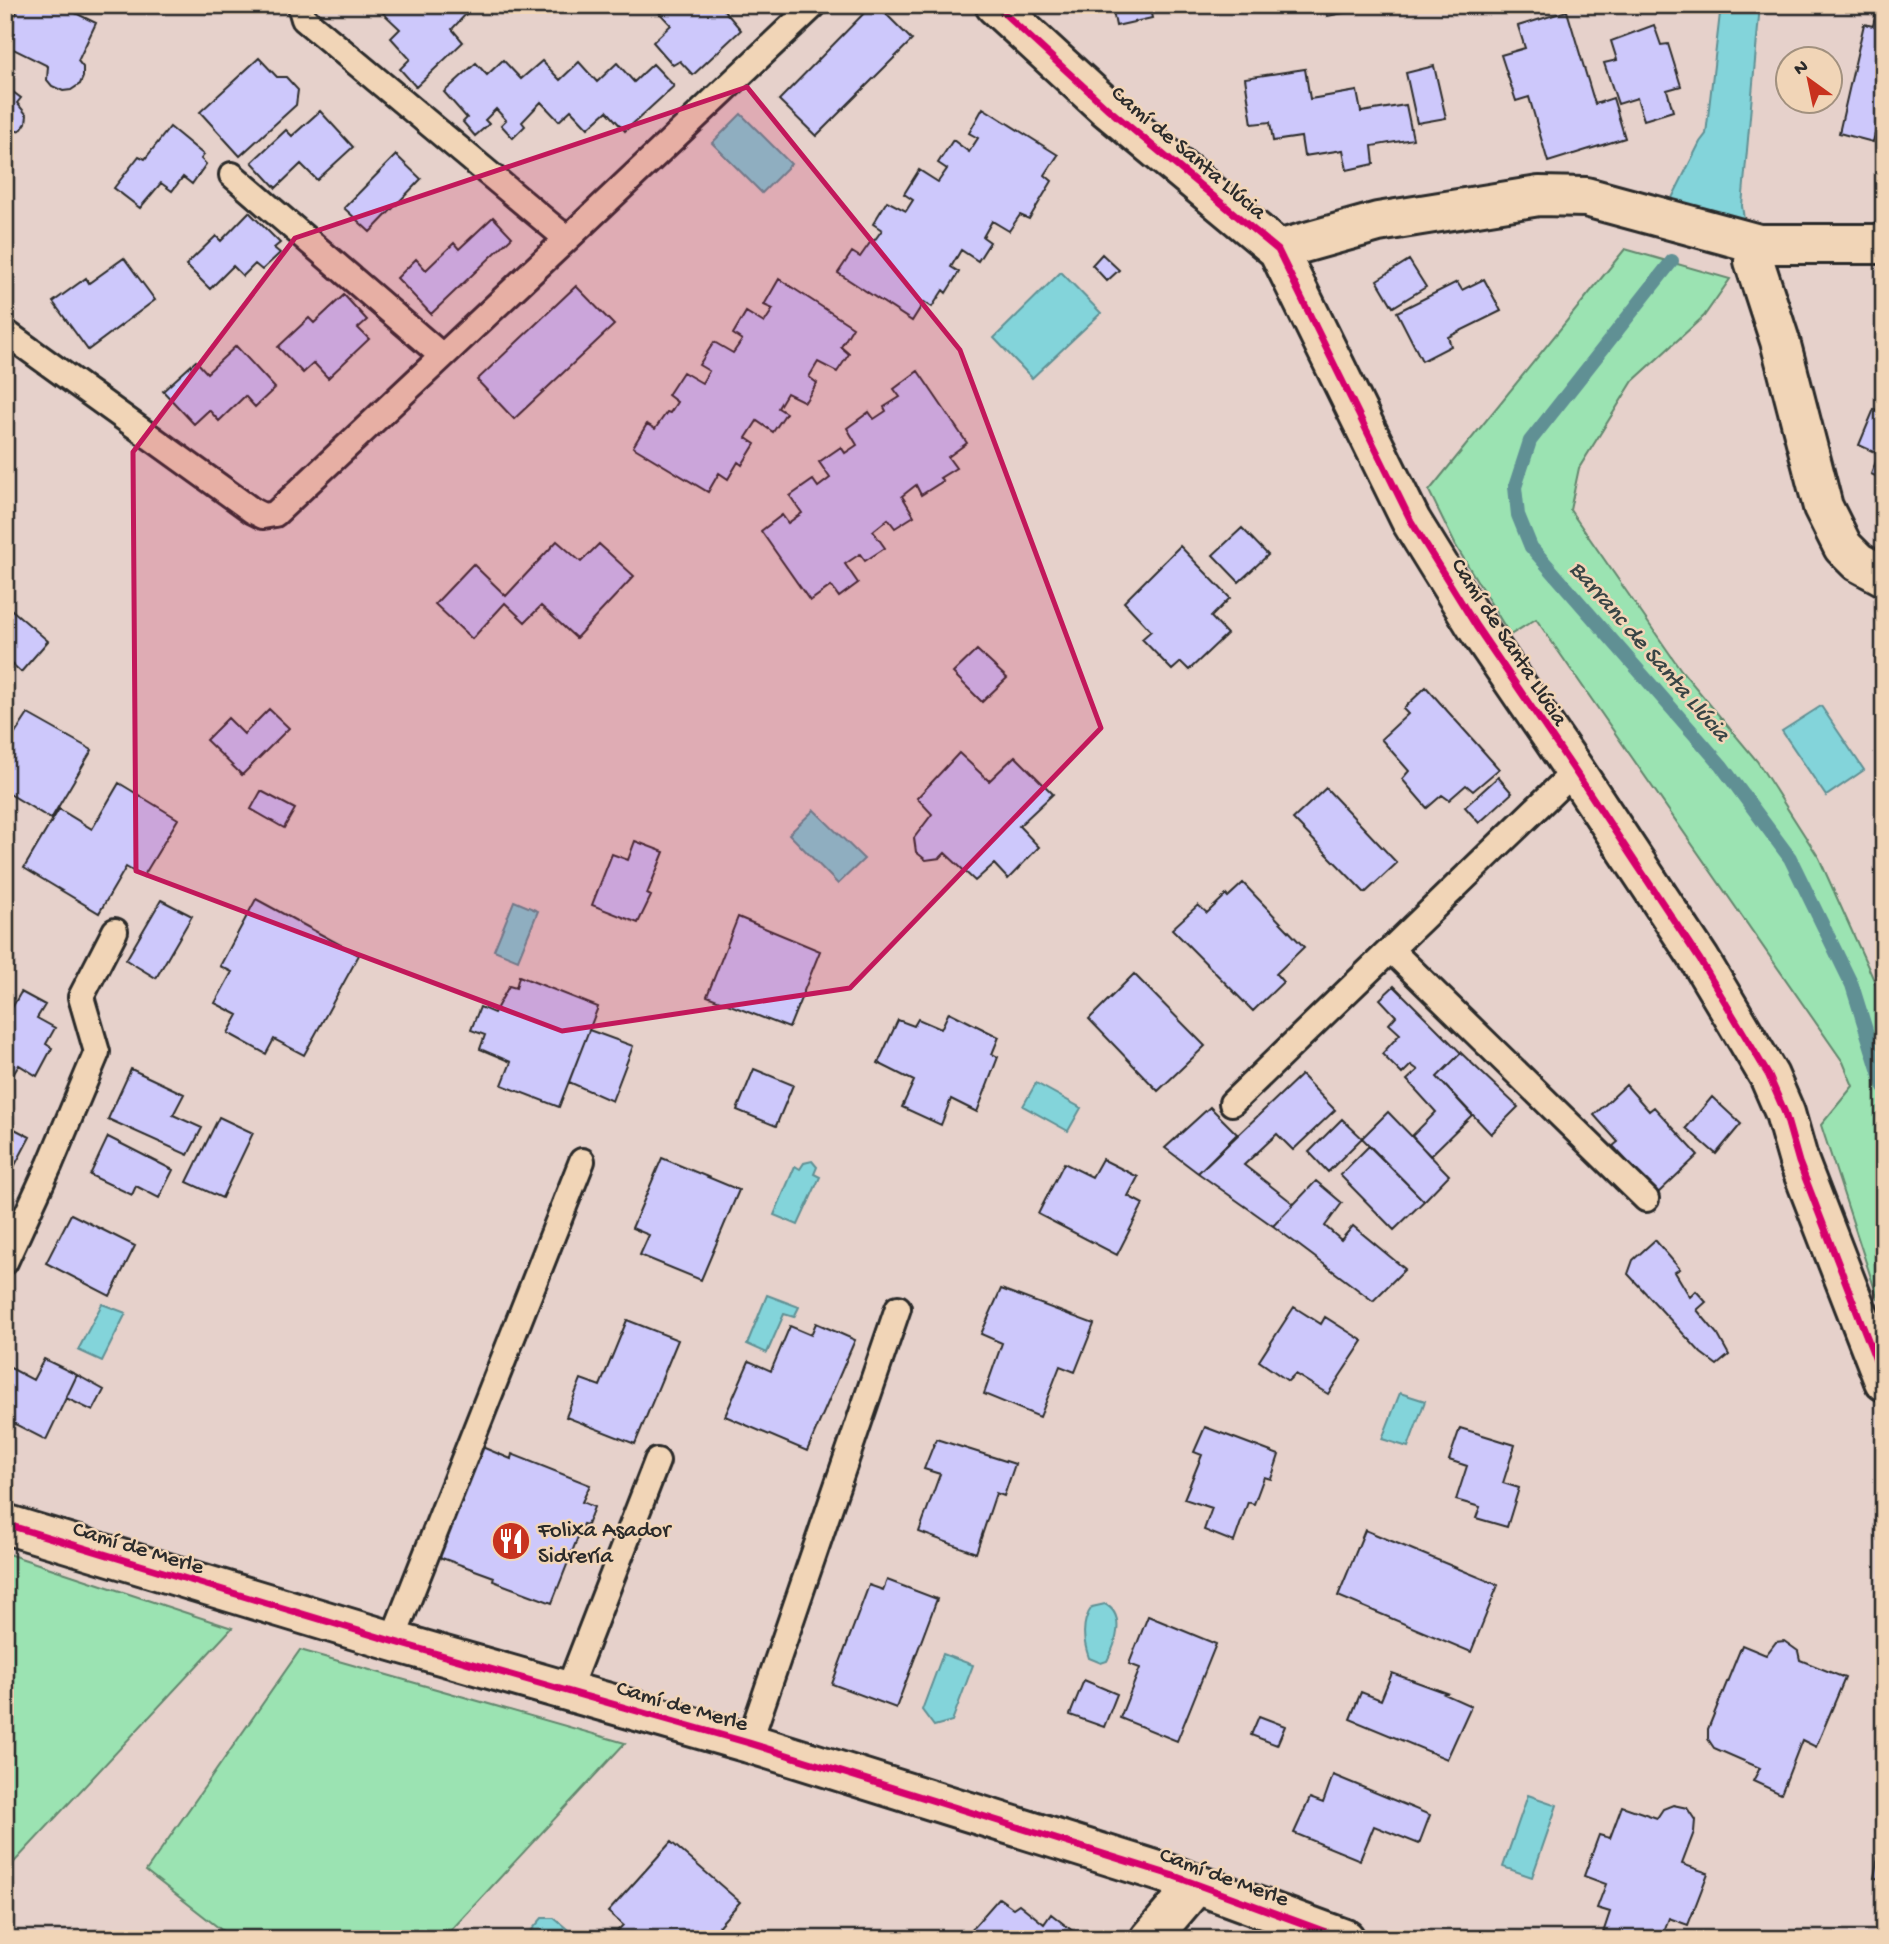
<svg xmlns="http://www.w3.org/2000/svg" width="1889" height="1944" viewBox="0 0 1889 1944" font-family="'Gochi Hand',sans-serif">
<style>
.green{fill:#9be3b2;stroke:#63876e;stroke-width:2}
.water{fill:#83d4da;stroke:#609094;stroke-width:2}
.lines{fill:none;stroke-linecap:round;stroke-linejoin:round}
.stream{stroke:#609094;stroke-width:14}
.building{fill:#cdc8fb;stroke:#2b2b2b;stroke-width:2}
.lane-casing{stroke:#2b2b2b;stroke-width:30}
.street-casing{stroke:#2b2b2b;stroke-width:44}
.lane{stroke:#f1d5b7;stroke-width:24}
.street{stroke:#f1d5b7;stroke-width:38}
.cycleway-casing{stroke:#f1d5b7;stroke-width:11}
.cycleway{stroke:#d6006c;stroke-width:7}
.marked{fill:#c2185b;fill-opacity:0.2;stroke:#c2185b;stroke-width:5;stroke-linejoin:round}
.labels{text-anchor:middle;stroke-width:5;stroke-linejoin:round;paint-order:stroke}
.street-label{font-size:23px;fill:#2b2b2b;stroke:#f1d5b7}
.poi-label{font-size:23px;fill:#2b2b2b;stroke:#f1d5b7;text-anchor:start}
.water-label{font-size:24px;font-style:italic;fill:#384445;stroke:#f1d5b7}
</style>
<rect width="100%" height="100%" fill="#e6d1cb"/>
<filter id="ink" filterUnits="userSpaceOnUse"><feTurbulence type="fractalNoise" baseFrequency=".0143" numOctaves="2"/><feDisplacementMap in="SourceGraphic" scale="14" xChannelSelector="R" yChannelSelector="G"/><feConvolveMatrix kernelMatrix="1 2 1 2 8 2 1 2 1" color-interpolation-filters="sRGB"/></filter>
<g filter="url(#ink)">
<path class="green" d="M1625,249l105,30 -26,37 -71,65 -54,87 -9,42 111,160 76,91 62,97 63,140 2,302 -6,-1 -57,-174 32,-39 -10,-24 -307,-443 -26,16 -54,-89 -27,-55z
M5,1553l227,75 -227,244z
M300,1650l325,93 -182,196h-210l-87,-68z"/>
<path class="water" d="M1721,5h39l-18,201 2,13 -73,-19 29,-58 6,-8z
M741,114l50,50 -29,29 -50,-50z
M1061,272l40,41 -69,65 -38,-40z
M1821,706l43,64 -38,26 -44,-65z
M814,810l50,49 -26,25 -49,-50z
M514,901l24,10 -20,49 -24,-10z
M1036,1083l45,25 -13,23 -45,-25z
M812,1161l5,6 -3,7 6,3 -22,48 -24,-10 21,-49 5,3 4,-6z
M767,1295l32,12 -5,10 -10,-3 -17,39 -20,-9z
M102,1304l24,9 -24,48 -24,-11z
M1400,1393l25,8 -17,46 -26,-8z
M1105,1604c21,11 11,40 2,57l-6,2 -12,-5c-6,-17 -8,-36 3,-51z
M943,1654l30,11 -21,56 -18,5 -12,-16z
M1528,1795l29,10 -25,72 -29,-10z
M542,1918h12l25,21h-55z"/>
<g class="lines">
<path class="stream" d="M1672,261l-142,180 -15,46 3,28 13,32 190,218 69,93 62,127 32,103"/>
</g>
<path class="building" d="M20,5h39l37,18 -18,38 5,6v10l-3,7 -9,6 -8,1 -11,-5 -5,-6 1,-14 -43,-21v-9z
M390,5h72l6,7 -16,17 11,13 -47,45 -16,-18 10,-10 -19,-21 9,-9 -17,-16z
M656,5h71l-4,4 18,21 -48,45 -13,-14 -7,4 -20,-23 18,-17 -17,-18z
M872,5h5l35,35 -96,96 -37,-36z
M1149,5l3,13 -36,8 -4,-20z
M1326,5h44l1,3 -44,8z
M1872,5h12v91l-11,46 -34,-9 25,-109 9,2 3,-14z
M1567,11l28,93 18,-6 12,40 -77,24 -19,-65 -13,4 -15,-46 24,-7 -7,-22z
M1654,25l7,20 7,-1 13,42 -14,4 6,21 -29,9 -7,-22 -19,6 -14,-41 13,-3 -6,-19z
M259,58l18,19h9l12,13 -2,15 -56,51 -40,-44z
M503,60l18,19 21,-18 18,19 19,-18 18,20 20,-19 17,19 19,-18 21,22 -49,45 -18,-20 -19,17 -17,-18 -12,11 -18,-19 -19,20 3,4 -12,12 -12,-13 5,-5 -10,-11 -11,11 4,4 -14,12 -12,-14 4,-4 -23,-26 32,-29 11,12z
M1434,66l12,52 -29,5 -11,-50z
M1305,69l5,30 47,-8 4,21 45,-7 7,34 -41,7 2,18 -27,6 -4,-20 -39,6 -3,-19 -28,4 -3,-19 -18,2 -7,-46z
M5,86l16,12 -4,5 10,12 -1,8 -4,6 -17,7z
M983,108l75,47 -13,20 7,6 -23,38 -9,-4 -11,16 -17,-10 -9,16 7,5 -12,19 -17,-11 -10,17 8,5 -13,21 -3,-3 -11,17 -8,-5 -12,19 -74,-48 14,-21 8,5 12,-17 2,1 8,-11 -9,-6 14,-23 19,10 7,-11 -9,-6 15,-24 19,12 9,-13 -9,-6 15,-23 16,12 9,-14 -9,-5z
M320,111l33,36 -36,33 -16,-16 -25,24 -24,-26 34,-32 6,6z
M170,127l34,28 -3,4 5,5 -14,20 -9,-7 -11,14 -11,-8 -21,25 -26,-20 25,-32 6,3z
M396,155l25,24 -51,53 -26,-24z
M249,212l31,31 -6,5 6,5 -18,17 -7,-6 -12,12 -10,-10 -23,23 -24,-24 30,-29 5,5z
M493,217l19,20 -81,77 -34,-36 19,-19 10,11 28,-27 5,6z
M1102,254l17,16 -12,11 -15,-16z
M124,258l31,42 -67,50 -35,-48 33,-24 3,5z
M1409,260l17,27 -33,20 -16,-27z
M779,279l74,48 -12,20 8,7 -12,18 -19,-10 -9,15 8,6 -12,19 -18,-9 -9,15 8,5 -13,19 -16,-11 -11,17 9,6 -13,21 -4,-3 -10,17 -9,-6 -11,19 -75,-45 14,-23 8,5 12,-17 3,1 7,-11 -9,-7 15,-23 19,11 7,-12 -10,-6 15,-23 19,11 9,-13 -9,-6 13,-22 18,11 9,-14 -9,-4z
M1484,279l17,32 -53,26 3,9 -29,15 -25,-49 60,-30 5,8z
M576,286l38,39 -100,94 -37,-39z
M344,295l23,25 -9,8 11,11 -41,39 -14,-15 -11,10 -25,-26 31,-29 5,5z
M236,346l39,42 -20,19 -10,-11 -26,25 -10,-11 -15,14 -31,-33 33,-30 11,12z
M918,371l49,72 -19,14 8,11 -16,10 3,3 -22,14 -5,-10 -14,11 12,20 -19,12 -7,-9 -15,12 12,17 -20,13 -5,-7 -15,10 13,19 -19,14 -8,-11 -21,15 -49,-70 21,-16 6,8 14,-10 -12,-17 23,-16 5,7 12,-9 -11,-16 22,-15 4,6 12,-8 -10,-17 22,-16 5,7 12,-8 -2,-4 16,-10 -6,-8z
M1874,409l10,4v67l-13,-6 8,-20 -20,-9z
M1242,528l26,27 -29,27 -26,-27z
M557,541l24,21 18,-18 35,32 -58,62 -35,-32 -16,16 -20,-19 -33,36 -37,-35 38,-40 33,32z
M1180,546l50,52 -19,19 16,17 -38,36 -8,-8 -9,8 -30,-31 9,-8 -27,-29z
M5,604l43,37 -27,31 -12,-11 -4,4z
M977,650l30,28 -25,24 -29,-29z
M1426,687l73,82 -26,22 -7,-6 -17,15 -7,-5 -15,13 -25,-29 7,-8 -28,-32 27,-25 -5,-5z
M269,709l20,19 -47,47 -36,-35 22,-22 16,16z
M28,714l64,36 -41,69 -46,-28v-42z
M959,753l30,28 26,-25 38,38 -34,32 20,21 -31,32 -14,-15 -19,17 -30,-28 -5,5 -14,2 -10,-8 -2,-14 18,-24 -15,-16z
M1498,777l14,16 -33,30 -14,-16z
M119,783l59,36 -35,58 -17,-10 -27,46 -75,-45 35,-59 33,20z
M1326,788l71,75 -32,30 -72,-74z
M261,791l34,18 -11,19 -33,-19z
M635,841l29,11 -17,42 4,2 -13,27 -46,-18 20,-51 16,6z
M1243,883l61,64 -28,27 7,8 -30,29 -81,-82 26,-24 9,8 19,-18 2,2z
M256,899l103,56 -55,100 -30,-16 -8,15 -38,-21 10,-18 -23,-12 17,-31 -12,-6z
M161,900l31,16 -36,62 -30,-18z
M738,917l82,34 -31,77 -82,-32z
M1134,974l71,72 -47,45 -69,-72z
M519,976l79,31 -39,100 -57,-22 9,-23 -31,-13 5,-14 -14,-5 9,-23 14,6 15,-27 7,2z
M1394,986l67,67 -24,24 35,38 -42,41 -18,-20 24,-24 -29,-32 11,-10 -7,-5 -9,9 -20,-20 18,-20 -11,-10 7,-8 -16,-17z
M21,992l24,13 -8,13 18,10 -9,16 6,4 -15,28 -18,-11 -14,23v-68z
M949,1012l50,25 -7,17 6,3 -21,55 -26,-13 -10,26 -39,-18 12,-26 -36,-18 20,-43 16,6 4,-7 23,10z
M589,1030l44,16 -21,55 -43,-19z
M1461,1053l57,54 -27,27 -54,-57z
M131,1069l53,25 -11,21 29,13 -14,27 -80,-36z
M754,1069l39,16 -17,41 -39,-16z
M1301,1075l34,35 -42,40 -16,-16 -33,31 50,39 -21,22 -75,-53z
M1626,1085l23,26 5,-4 44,48 -41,39 -44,-48 5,-4 -24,-27z
M1712,1097l29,27 -25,30 -30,-26z
M1210,1107l27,27 -39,39 -33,-25z
M1388,1112l61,63 -25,26 -62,-63z
M219,1117l34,16 -31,65 -35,-16z
M1342,1119l20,19 -34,34 -19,-20z
M5,1124l25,13 -25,47z
M108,1137l65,33 -14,28 -23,-12 -4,9 -42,-20z
M1369,1146l55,55 -30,29 -54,-55z
M662,1158l77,32 -38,90 -61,-25 9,-20 -17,-7z
M1102,1159l36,18 -10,19 15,8 -26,51 -79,-41 26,-51 28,14z
M1316,1181l26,22 -17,23 16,14 12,-14 52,43 -32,32 -100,-75z
M71,1214l64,32 -25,50 -64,-33z
M1655,1240l25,29 -5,3 15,25 6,-6 10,11 -9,8 21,25 11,20 -12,10 -16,-12 -73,-79 5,-14z
M1001,1289l93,35 -19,48 -15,-6 -20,51 -56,-23 18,-51 -21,-9z
M1294,1307l27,17 4,-7 38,24 -35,53 -33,-20 -7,7 -29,-20z
M627,1320l51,20 -43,104 -69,-27 15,-38 19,7z
M816,1323l39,17 -48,111 -82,-35 24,-55 22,10 19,-45 21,9z
M44,1359l33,16 -31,65 -41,-21v-54l28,15z
M77,1375l27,15 -11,21 -27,-13z
M1205,1427l74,28 -8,24 -7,-2 -10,27 -6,-2 -14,40 -30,-12 8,-22 -28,-9 18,-44 -8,-3z
M1460,1428l55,17 -12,38 16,5 -12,39 -31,-9 4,-11 -24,-7 11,-34 -18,-6z
M936,1439l79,25 -11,32 -8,-3 -20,60 -57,-21 21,-58 -16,-5z
M482,1447l29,12 1,-5 78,31 -8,17 12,5 -7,18 -4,-1 -31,79 -59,-22 1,-4 -55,-20z
M1365,1530l133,55 -27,67 -133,-56z
M887,1580l50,19 -41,109 -64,-24 37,-99 14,5z
M1148,1616l68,28 -39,97 -57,-23 20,-50 -11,-4z
M1784,1641l14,10 2,9 45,18 -29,69 -14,-7 -21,54 -28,-13 7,-13 -46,-20 -6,-9v-10l34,-84 24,10 10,-13z
M1392,1673l55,20 -3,1 27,12 -24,53 -97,-40 11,-27 20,8z
M1084,1680l33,14 -13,33 -34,-12z
M1259,1716l26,10 -8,19 -26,-10z
M1333,1775l97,40 -11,29 -45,-18 -14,34 -66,-27 16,-35 13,5z
M1673,1805l14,3 8,12 -1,12 -12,32 26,9 -20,52 -19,-7 -8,21h-60l9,-27 -13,-4 9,-24 -22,-8 15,-41 11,3 12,-32 35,12 6,-9z
M1884,1821v58l-10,-1z
M671,1842l69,60 -33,37h-97l13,-14 -15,-13z
M999,1898l14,10 6,-4 25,20 7,-10 28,22 -3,3h-113z"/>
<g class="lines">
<g class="lane-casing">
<path id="lane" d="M232,175l210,181
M567,239l247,-234
M5,332l248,179 10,5 12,-2 292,-275 -263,-220 -4,-14
M1391,950l255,249
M1232,1103l343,-332
M5,1262l45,-98 47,-112 -16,-55 34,-66
M392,1641l190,-480
M568,1690l89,-229
M749,1743l149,-435"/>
</g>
<g class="street-casing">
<path id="street" d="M995,5l112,103 171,142 133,271 65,105 99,145 125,189 69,116 16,37 14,49 85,219
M1759,244l-5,17 26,80 43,166 20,40 15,15 26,14
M1278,250l100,-28 161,-26 47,1 173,47h125
M5,1524l387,117 357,102 425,133 171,63
M1150,1939l46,-54"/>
</g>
<use href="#lane" class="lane"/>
<use href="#street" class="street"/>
<g class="cycleway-casing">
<path id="cycleway" d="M995,5l112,103 171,142 133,271 65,105 99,145 125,189 69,116 16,37 14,49 85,219
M5,1524l387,117 357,102 425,133 171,63"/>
</g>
<use href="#cycleway" class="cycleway"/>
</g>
</g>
<path class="marked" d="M747,87l213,263 141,378 -251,260 -288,43 -426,-160 -3,-419 162,-214z"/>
<defs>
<g id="restaurant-disc" transform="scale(2.0125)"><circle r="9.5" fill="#c8321e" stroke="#f1d5b7"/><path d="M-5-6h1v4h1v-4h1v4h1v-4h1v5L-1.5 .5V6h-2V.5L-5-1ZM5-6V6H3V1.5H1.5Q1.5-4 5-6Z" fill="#fff"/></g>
</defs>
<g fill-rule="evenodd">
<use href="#restaurant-disc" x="511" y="1541"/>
</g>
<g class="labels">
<g class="street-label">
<text transform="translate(1190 151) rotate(40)" y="8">Camí de Santa Llúcia</text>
<text transform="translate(1511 641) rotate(57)" y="8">Camí de Santa Llúcia</text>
<text transform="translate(139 1546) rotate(17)" y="8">Camí de Merle</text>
<text transform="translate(683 1704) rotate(16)" y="8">Camí de Merle</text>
<text transform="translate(1225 1875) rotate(20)" y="8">Camí de Merle</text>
</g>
<g class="poi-label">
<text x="538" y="1536">Folixa Asador<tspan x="538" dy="26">Sidrería</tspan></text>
</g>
<g class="water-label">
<text transform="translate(1651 650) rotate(49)" y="8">Barranc de Santa Llúcia</text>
</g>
</g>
<rect width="1889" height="1944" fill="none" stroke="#f1d5b7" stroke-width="28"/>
<rect x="14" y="14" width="1861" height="1916" fill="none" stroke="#2b2b2b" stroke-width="2.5" filter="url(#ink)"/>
<g transform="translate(1809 80) rotate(327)"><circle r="33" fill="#f1d5b7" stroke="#a2917f" stroke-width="2"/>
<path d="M0-5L12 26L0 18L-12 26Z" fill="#c8321e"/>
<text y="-10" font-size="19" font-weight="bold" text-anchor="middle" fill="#2b2b2b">N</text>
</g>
</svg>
